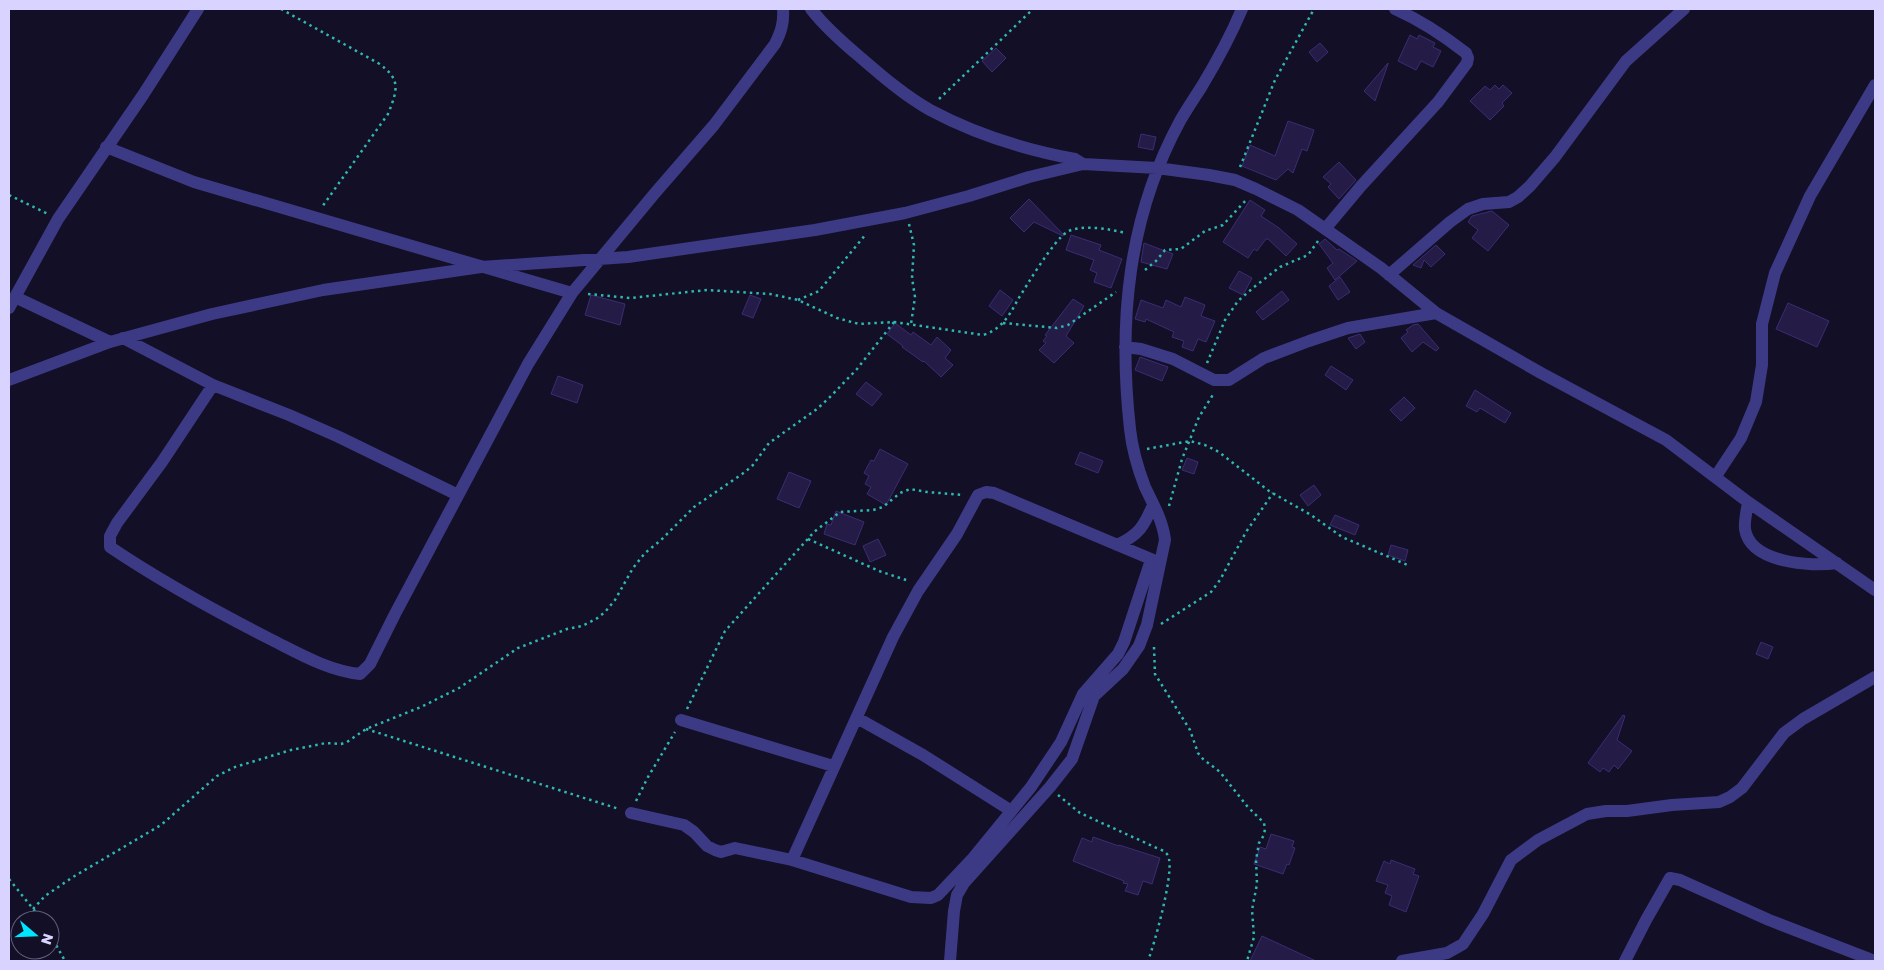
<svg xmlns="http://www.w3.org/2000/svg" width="1884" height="970" viewBox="0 0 1884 970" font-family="'Golos Text',sans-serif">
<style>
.building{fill:#241b47;stroke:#3b2d73}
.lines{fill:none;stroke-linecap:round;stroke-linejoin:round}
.path{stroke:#2fb8b0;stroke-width:2.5;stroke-dasharray:2.5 4;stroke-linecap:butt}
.minor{stroke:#3d3a85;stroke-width:12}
</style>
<rect width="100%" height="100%" fill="#130f26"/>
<path class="building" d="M1410,35l7,4 2,-4 16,8 -2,4 8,4 -8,16 -12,-6 -5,9 -18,-9z
M1320,43l8,9 -11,10 -8,-10z
M996,48l10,10 -14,14 -10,-11z
M1388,63v1l-13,37 -11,-10z
M1495,85l4,4 4,-4 9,8 -10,10 2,3 -14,14 -20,-19 15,-15 5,4z
M1288,121l26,9 -7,21 -5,-2 -9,24 -5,-4 -12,11 -34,-14 8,-21 25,11z
M1141,134l15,3 -3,13 -15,-3z
M1339,162l17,18 -17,19 -11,-12 3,-3 -8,-7z
M1029,199l35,36 -1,1 -29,-14 -10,10 -14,-14z
M1250,200l15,10 -4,6 18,12 18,16 -11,12 -18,-17h-2l-9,12 -3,-2 -6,9 -25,-16z
M1492,211l17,14 -21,26 -16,-13 6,-8 -10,-8 4,-6z
M1071,235l30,10 -2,5 23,9 -11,29 -17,-6 3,-9 -7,-3 4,-10 -28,-10z
M1325,239l12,11 2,-1 18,12 -22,19 -8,-12 6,-5 -14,-19z
M1144,243l29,11 -6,15 -26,-7z
M1436,245l9,9 -14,13 -7,-7 -3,8 -8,-3z
M1239,271l13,7 -9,17 -14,-7z
M1340,277l10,15 -12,8 -9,-14z
M1000,290l13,10 -11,16 -13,-10z
M1282,291l7,9 -26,20 -7,-8z
M591,295l34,9 -5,21 -35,-10z
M750,295l11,4 -8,19 -11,-4z
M1185,297l20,8 -4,11 14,5 -9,21 -8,-3 -5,12 -11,-4 2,-6 -12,-4 2,-5 -28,-13 -1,3 -10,-3 6,-19 22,8 3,-8 15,7z
M1073,299l11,7 -18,30 8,7 -20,20 -15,-13 7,-7 -3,-2 4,-5 -2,-1z
M1788,303l41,18 -12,26 -41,-18z
M895,323l16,12 2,-3 18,13 6,-8 14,13 -6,8 8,7 -12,12 -17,-16 -1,1 -21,-15 1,-1 -16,-12z
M1418,324l21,24 -3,3 -13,-9 -11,10 -11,-14 7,-6 -2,-2 7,-5z
M1360,334l5,8 -9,7 -8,-11z
M1140,357l28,10 -6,14 -27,-11z
M1331,366l22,14 -7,10 -21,-15z
M558,376l25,9 -6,18 -26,-9z
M866,382l16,12 -10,12 -16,-12z
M1475,390l36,23 -6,10 -25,-15 -3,4 -11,-6z
M1404,397l11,11 -14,13 -11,-11z
M880,449l28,15 -22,41 -19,-11 4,-7 -6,-3 4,-8 -5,-3 7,-13 3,1z
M1080,452l23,9 -5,12 -23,-9z
M1187,458l11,4 -4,12 -12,-4z
M789,472l22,9 -12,27 -22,-9z
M1314,485l7,10 -13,11 -8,-11z
M836,511l28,11 -9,23 -31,-11 3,-10 4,1z
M1335,515l24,10 -4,10 -25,-10z
M878,539l8,16 -16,7 -7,-16z
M1391,545l17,5 -3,11 -17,-6z
M1761,642l12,5 -5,12 -12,-5z
M1623,715l2,1 -8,24 15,11 -14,18 -4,-4 -5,7 -6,-4 -3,4 -12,-9z
M1271,834l23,7 -2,6 3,1 -6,17 -2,-1 -4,10 -29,-10 6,-17 6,2z
M1093,837l26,9v-1l41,13 -8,26 -9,-3 -5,14 -13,-4 3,-7 -5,-1 1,-2 -51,-20 9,-23 10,4z
M1391,860l24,9 -2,5 6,2 -13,36 -17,-7 3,-9 -7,-3 3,-8 -12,-4 8,-20 6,3z
M1262,936l54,25h-66z"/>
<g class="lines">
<path class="path" d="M281,9l97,54c23,16 20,26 10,51l-66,93
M939,99l94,-90
M1240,167l35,-87 39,-71
M9,195l39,19
M909,224l5,21 -2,33 3,19 -4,27
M1145,270l11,-9 9,-11 16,-1 24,-18 18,-6 24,-26
M588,294l42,4 77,-8 63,4 28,6 39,18 22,6 35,-2 89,13c17,-5 26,-18 34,-34 10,-16 36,-60 50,-69 13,-8 44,-3 58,1
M798,300l21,-9 47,-57
M1003,323l54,5 11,-3 48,-33
M1207,363l18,-43 13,-19 16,-14 26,-20 28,-12 10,-14
M1147,449l43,-8 15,4 14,7 50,39 42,24 31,22 68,29
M1169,506l13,-47 17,-42 15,-24
M808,539l71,32 30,10
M1161,624l50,-32 9,-12 26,-48 27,-39
M1154,647l1,27 35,56 8,23 5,6 17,13 27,34 17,17 1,6 -1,6 -5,8 -3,17 1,24 -5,26 2,27 -7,24
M687,709l38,-78 89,-99 26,-20 33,-2 10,-3 17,-14 10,-4 17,3 37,3
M366,729l253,80
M1058,795l22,18 79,36c5,2 9,4 10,10 4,18 -14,83 -21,102
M636,801l12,-24 27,-45
M9,879l33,41
M33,909l12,-13 28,-19 88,-52 56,-49 18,-9 56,-17 35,-7 15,1 6,-2 19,-13 55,-22 38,-19 59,-40 49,-19 15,-3 14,-7 9,-7 10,-12 18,-32 12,-15 16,-13 33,-33 51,-35 8,-7 16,-22 48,-34 13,-12 27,-28 37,-47
M50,934l15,27"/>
<path class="minor" d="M811,9c14,18 31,33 49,48 22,19 45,39 70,53 45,24 96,40 145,49l8,5
M106,147l88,35 378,111
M1325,229l36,-43 77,-84 29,-39 1,-5 -2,-5c-23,-18 -44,-32 -71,-44
M1389,275l61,-53 18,-13 15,-5 26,-2 9,-5 12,-11 25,-29 71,-96 58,-52
M15,297l95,45
M9,308l49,-89 85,-124 55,-86
M123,338l90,47 76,30 50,22 119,58
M1125,347l16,2 32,10 41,21h15l35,-22 45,-17 39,-13 88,-15
M9,380l101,-38 102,-28 111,-24 158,-23 147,-10 187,-27 90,-17 64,-17 60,-19 54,-13 74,4 52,7 26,5 21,9 42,21 83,58 55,45 105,60 125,67 82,62 127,88
M213,385l-51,77 -45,61 -7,13v11c52,35 107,65 162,93 28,14 57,31 88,34l10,-10 25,-50 133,-250 44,-71 83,-100 59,-68 61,-81c6,-12 9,-21 8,-35
M1716,476l25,-38 15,-36 6,-37v-41l13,-51 35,-77 65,-111
M1748,502c-1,8 -4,19 -3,27 5,34 66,38 92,34
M1117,545c22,-10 27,-19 36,-40
M857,718l66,37 87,55
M681,720l152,46
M631,813l53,12 10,7 13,14 8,4 6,2 14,-4 57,12 119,37 20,1 7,-3 35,-37 58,-71 30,-45 22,-48 35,-40 6,-12 27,-82
M792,860l101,-223 25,-46 39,-57 21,-39 8,-3 8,1 164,69
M950,961l4,-50 3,-16 7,-12 86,-96 22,-28 22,-63 29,-27 16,-23 8,-21 18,-85c-2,-19 -12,-36 -20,-53 -7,-18 -13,-39 -15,-58 -12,-108 -2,-212 50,-308 7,-12 15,-24 22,-35 15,-25 29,-51 40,-77
M1402,961l45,-8 16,-9 20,-30 28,-54 27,-20 49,-26 19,-3h21l45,-6 47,-3 11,-5 12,-9 42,-55 19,-14 72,-42
M1625,961l21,-41 24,-42 10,2 89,40 106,41"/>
</g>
<rect width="1884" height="970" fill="none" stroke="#d9d4ff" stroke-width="20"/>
<g transform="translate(35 935) rotate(109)"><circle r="24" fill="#130f26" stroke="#625e7d"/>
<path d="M0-4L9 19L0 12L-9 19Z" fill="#00e5ff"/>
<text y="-8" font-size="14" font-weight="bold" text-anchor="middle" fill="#d9d4ff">N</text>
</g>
</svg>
